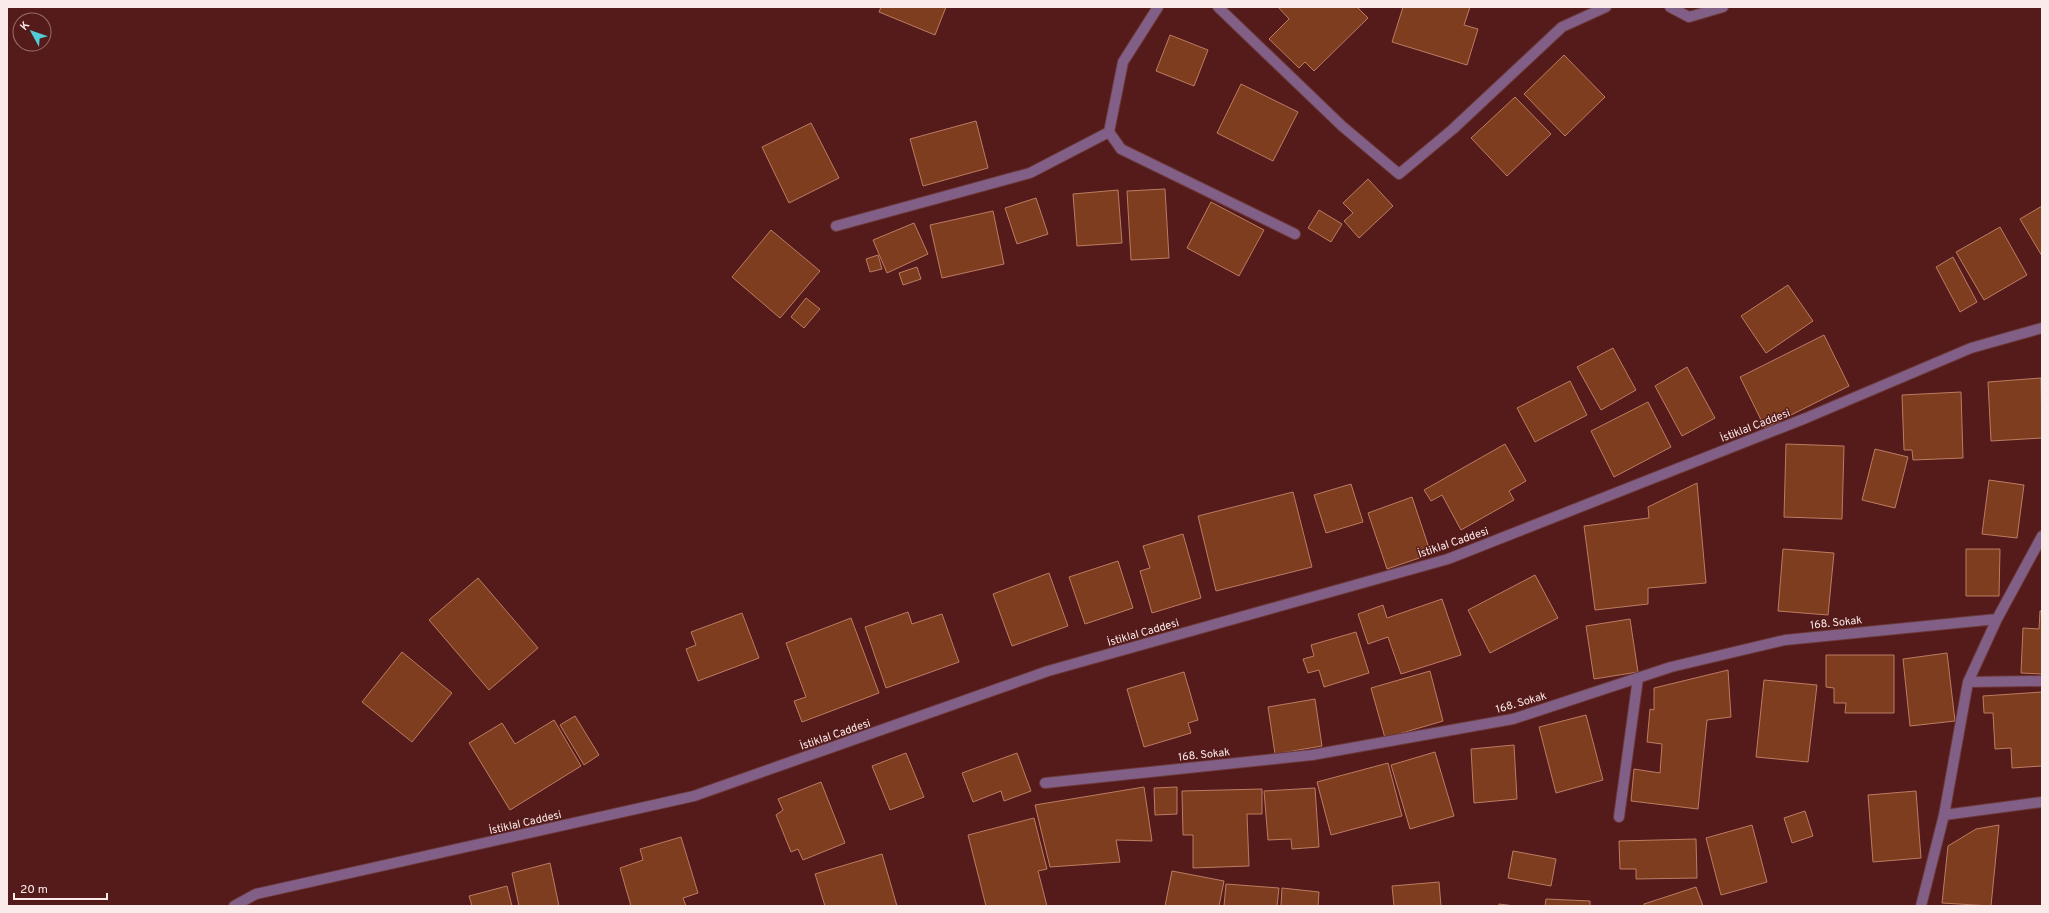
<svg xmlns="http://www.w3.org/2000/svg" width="2049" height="913" viewBox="0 0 2049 913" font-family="Overpass,sans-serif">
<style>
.building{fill:#7f3d20;stroke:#bb7c62}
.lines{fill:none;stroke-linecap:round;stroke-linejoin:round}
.lane-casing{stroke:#6c3838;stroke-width:12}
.street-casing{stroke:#6c3838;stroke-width:12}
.lane{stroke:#825f86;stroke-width:10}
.street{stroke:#825f86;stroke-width:10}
.labels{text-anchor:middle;stroke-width:3;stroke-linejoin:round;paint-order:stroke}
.street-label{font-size:11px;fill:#faeae9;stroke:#551b1b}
</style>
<rect width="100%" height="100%" fill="#551b1b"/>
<path class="building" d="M881,7h65l-11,28 -56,-23z
M1278,7h79l11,11 -54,53 -9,-9 -6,6 -30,-29 20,-20z
M1403,7h67l-6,18 14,4 -11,36 -75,-23z
M1170,35l38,15 -14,36 -38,-15z
M1564,55l41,42 -40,39 -41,-42z
M1241,84l57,28 -25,49 -56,-28z
M1515,97l36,37 -44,42 -36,-38z
M976,121l12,47 -65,18 -13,-47z
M811,123l28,55 -50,25 -27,-56z
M1368,179l25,27 -34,32 -15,-17 9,-8 -10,-10z
M1165,189l4,69 -38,2 -4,-69z
M1118,190l4,53 -45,3 -4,-52z
M1036,198l12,36 -31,10 -12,-36z
M1211,202l53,28 -25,46 -52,-28z
M2042,206v50l-22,-37z
M1319,210l23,14 -11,18 -23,-14z
M993,211l11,53 -62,14 -12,-53z
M914,223l14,31 -41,19 -14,-33z
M2000,227l27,48 -43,25 -28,-48z
M771,230l49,41 -40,47 -48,-41z
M878,255l4,14 -12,3 -4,-13z
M1953,257l24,45 -17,10 -24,-45z
M917,267l4,12 -18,6 -4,-12z
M1788,285l25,36 -47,32 -25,-37z
M806,298l14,11 -16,19 -13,-11z
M1824,335l25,51 -84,42 -25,-51z
M1613,348l23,42 -35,20 -24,-43z
M1687,367l28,51 -33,18 -27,-50z
M2041,378l1,60 -51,3 -3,-59z
M1570,381l17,34 -52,27 -18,-34z
M1961,392l2,66 -50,2 -1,-10h-8l-2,-55z
M1648,402l23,45 -57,30 -23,-46z
M1505,444l21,37 -17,10 5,9 -53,30 -19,-35 -11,6 -7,-11z
M1786,444l58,2 -2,73 -58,-2z
M1875,449l33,8 -13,51 -33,-8z
M1989,480l35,5 -7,53 -35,-4z
M1697,483l9,100 -58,5v16l-53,6 -11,-84 65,-8 -1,-11z
M1351,484l12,38 -37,11 -12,-38z
M1293,492l19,75 -96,24 -18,-75z
M1412,497l19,57 -44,15 -19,-56z
M1183,534l18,64 -49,15 -12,-42 10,-3 -7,-22z
M1783,549l51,4 -6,62 -50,-4z
M1966,549h34l-1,47h-33z
M1118,561l15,47 -48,16 -16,-47z
M1049,573l19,53 -56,20 -19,-52z
M1535,575l23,43 -68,35 -22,-43z
M478,578l60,70 -49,42 -60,-70z
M1442,599l19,56 -60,19 -13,-37 -20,7 -10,-30 25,-9 4,13z
M2040,611h2v63l-21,-1 2,-45 16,1z
M908,612l4,12 30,-10 17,48 -73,26 -21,-61z
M742,613l17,45 -61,23 -12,-32 10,-4 -5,-13z
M851,618l28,75 -77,29 -8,-21 12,-4 -20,-54z
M1630,619l8,53 -44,7 -8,-53z
M1356,632l13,41 -45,14 -5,-17 -11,3 -5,-14 11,-3 -3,-11z
M402,652l50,41 -40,49 -50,-40z
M1947,653l8,68 -45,5 -7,-67z
M1826,655h68v58h-49l1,-10h-12v-15l-8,-1z
M1728,670l3,47 -24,3 -9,89 -67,-8 3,-32 26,4 2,-29 -15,-2 3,-33 4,1v-22z
M1430,671l13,50 -58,17 -14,-50z
M1184,672l14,48 -10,3 3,10 -47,14 -17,-58z
M1764,680l53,5 -9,77 -52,-5z
M2042,692v74l-30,2 -1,-20 -16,1 -2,-36h-9l-1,-17z
M1315,699l7,47 -47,8 -7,-47z
M1586,715l17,65 -47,13 -17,-66z
M575,716l24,39 -15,10 -24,-40z
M554,720l27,46 -71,44 -41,-67 33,-20 13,21z
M1514,745l3,54 -43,4 -3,-54z
M1435,752l19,64 -44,13 -19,-64z
M906,753l18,44 -34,13 -18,-44z
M1017,753l14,38 -27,10 -3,-10 -28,11 -11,-29z
M1388,763l14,53 -71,19 -14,-53z
M821,782l24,61 -42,17 -5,-11 -7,3 -15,-37 7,-5 -5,-11z
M1144,787l8,54 -36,-1 4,22 -70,5 -15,-62z
M1177,787v27l-22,1 -1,-27z
M1315,788l4,59 -27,2 -1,-10 -23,1 -4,-49z
M1262,789v25h-15l2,52 -56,2v-33h-10l-1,-44z
M1916,791l5,67 -48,4 -5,-67z
M1805,811l8,25 -21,7 -8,-25z
M1034,818l13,51 -9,2 9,35h-61l-18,-71z
M1752,825l15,57 -46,13 -15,-57z
M1999,825l-8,81 -49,-3 6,-57 28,-17z
M681,837l17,56 -15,5 3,8h-55l-11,-38 23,-8 -3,-11z
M1696,839l1,39 -61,1v-10h-16l-1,-28z
M1513,851l43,8 -5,27 -43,-8z
M882,854l15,52h-72l-10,-32z
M550,863l9,43h-40l-7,-33z
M1172,871l52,10 -5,25h-54z
M1439,882l2,24h-47l-2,-20z
M1226,884l53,4 -2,18h-53z
M507,886l5,20h-40l-3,-10z
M1696,887l7,19h-59v-2z
M1282,888l37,4 -1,14h-37z
M1546,899l44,2v5h-45z
M1499,904l16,2h-16z"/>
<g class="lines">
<g class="lane-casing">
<path id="lane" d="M1619,817l19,-139"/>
</g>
<g class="street-casing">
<path id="street" d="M1218,7l124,119 57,48 54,-45 109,-102 44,-20
M1670,7l19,10 34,-10
M1109,132l12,17 174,85
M836,226l194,-53 79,-41 14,-70 35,-55
M1968,682l74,-1
M1045,783l267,-28 201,-36 158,-52 114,-27 212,-21
M1944,815l98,-13
M234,906l22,-12 438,-98 354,-125 400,-112 358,-141 165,-70 71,-20
M1921,906l23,-91 24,-133 29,-63 45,-83"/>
</g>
<use href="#lane" class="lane"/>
<use href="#street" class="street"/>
</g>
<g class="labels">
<g class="street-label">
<text transform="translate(1755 425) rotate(-21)" y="4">İstiklal Caddesi</text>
<text transform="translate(1453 542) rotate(-19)" y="4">İstiklal Caddesi</text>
<text transform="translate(1836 622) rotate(-6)" y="4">168. Sokak</text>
<text transform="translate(1143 632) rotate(-16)" y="4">İstiklal Caddesi</text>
<text transform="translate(1521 702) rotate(-16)" y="4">168. Sokak</text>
<text transform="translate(835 734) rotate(-19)" y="4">İstiklal Caddesi</text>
<text transform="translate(1204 754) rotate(-6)" y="4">168. Sokak</text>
<text transform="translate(525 822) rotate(-13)" y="4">İstiklal Caddesi</text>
</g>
</g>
<rect width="2049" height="913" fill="none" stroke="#faeae9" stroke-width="16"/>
<g transform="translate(32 32) rotate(310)"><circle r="19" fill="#551b1b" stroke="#976e6d"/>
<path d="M0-3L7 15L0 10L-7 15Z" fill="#52ccd6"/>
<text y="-6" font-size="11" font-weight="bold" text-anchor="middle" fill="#faeae9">K</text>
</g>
<path d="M14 893v6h93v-6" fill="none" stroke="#faeae9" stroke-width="2"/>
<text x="20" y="893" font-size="12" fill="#faeae9" stroke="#551b1b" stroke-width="3" paint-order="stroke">20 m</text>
</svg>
